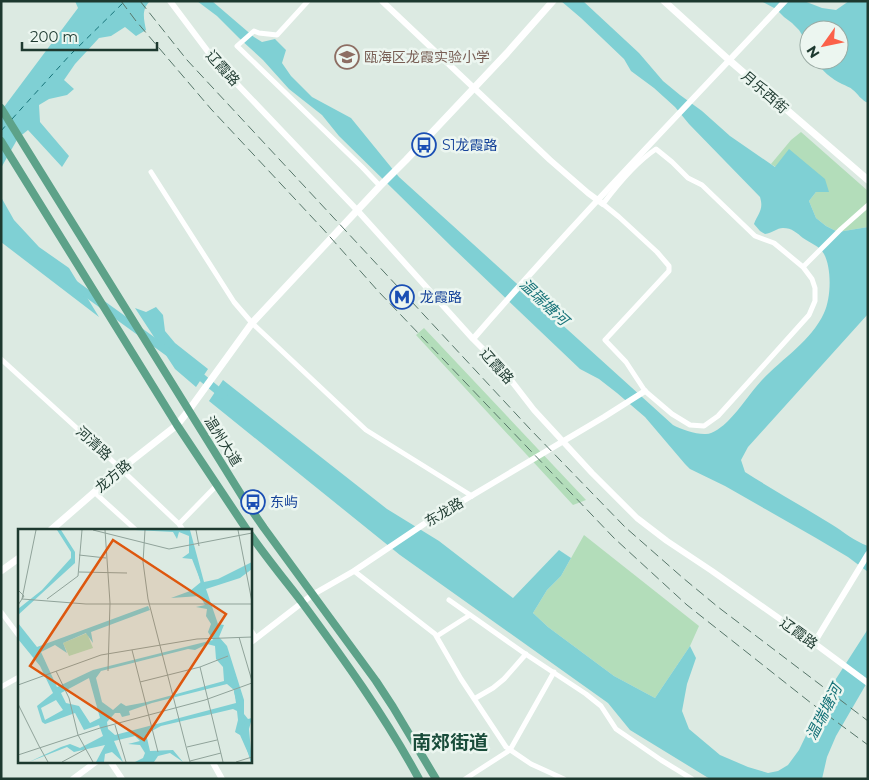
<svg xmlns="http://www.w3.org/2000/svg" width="869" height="780" viewBox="0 0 869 780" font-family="Montserrat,'Noto Sans SC',sans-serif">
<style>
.green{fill:#b3ddba}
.water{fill:#7fd0d4}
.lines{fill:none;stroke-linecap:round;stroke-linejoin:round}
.river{stroke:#7fd0d4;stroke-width:8}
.ferry{stroke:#157278;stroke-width:1;stroke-dasharray:6 5;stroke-linecap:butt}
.minor{stroke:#fff;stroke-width:5}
.tertiary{stroke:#fff;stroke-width:6}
.secondary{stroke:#fff;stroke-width:7}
.primary{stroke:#5da289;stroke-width:8}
.rail{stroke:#57766a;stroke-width:1;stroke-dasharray:10 5;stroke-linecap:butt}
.labels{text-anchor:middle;stroke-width:5;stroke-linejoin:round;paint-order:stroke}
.education-label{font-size:14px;fill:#785e54;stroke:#ecf6f0;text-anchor:start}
.street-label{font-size:14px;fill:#1d392f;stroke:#ecf6f0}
.transit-label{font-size:14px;fill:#164399;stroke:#ecf6f0;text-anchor:start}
.water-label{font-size:15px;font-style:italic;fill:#157278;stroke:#ecf6f0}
.district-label{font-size:19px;font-weight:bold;fill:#194c3a;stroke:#ecf6f0}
.inset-river{fill:none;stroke:#7fd0d4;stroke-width:2.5}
.inset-road{fill:none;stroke:#90a39a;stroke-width:1}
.view{fill:#de570e;fill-opacity:0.15;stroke:#de570e;stroke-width:2.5}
.inset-edge{fill:none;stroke:#1d392f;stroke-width:2.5}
</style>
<rect width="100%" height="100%" fill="#dceae2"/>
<path class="green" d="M801,132l67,59v36l-30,5 -12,-6 -10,-8 -7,-17 7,-9 -45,-28 20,-24z
M424,328l162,172 -13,5 -157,-170z
M584,535l115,91 -9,20 -35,52 -41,-22 -66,-49 -15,-14 14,-23 14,-14z"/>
<path class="water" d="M75,1h75c-9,9 -6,18 -4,29l-10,6 -11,-9 -14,9 -12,2 -24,26 -11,16 10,9 -7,6 -18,4 -10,6 1,17 29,34 -7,11 -34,-37 -10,8 -17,30v-57l77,-103z
M197,1h15l42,36 8,5 13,-3 11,11 -4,13 9,13 21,21 39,21 48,59 274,248c7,4 25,10 33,9 7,0 17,-8 22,-13 13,-13 22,-28 34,-41 21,-22 49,-39 62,-67 7,-15 8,-44 0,-59 -4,-8 -14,-11 -21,-16 -6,-5 -11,-10 -20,-10 -6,0 -11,5 -18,6l-5,-3 -6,-7c4,-11 10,-14 6,-27l-71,-73 -14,-17 -21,-19 -23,-17 -7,-12 -43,-41 -20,-17h22l56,52 24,28 17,14 22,16 28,25 45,31 14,-18 36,30 4,13h-13l-7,9 7,17 10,8 12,6 30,-5v87l-120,133 -7,13 4,12c28,18 57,34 86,52 13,8 23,17 37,22v26l-20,-15 -32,-19 -91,-52 -35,-17 -5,-5 -40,-47 -28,-24 -18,-14 -19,-10 -128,-122 -113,-111 -17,-21 -33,-26 -26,-29 -24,-22 -22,-22z
M761,1h43l18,7 14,2 13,-9h19v33l-1,1 1,5v63c-7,-3 -10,-9 -15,-13 -3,-3 -7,-4 -11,-6 -10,-5 -21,-13 -26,-24h23v-30h-30v16l-10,-16 -7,-7 -8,-6 -8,-8z
M1,197l13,23 25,27 30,21 30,49 -98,-75z
M156,307l7,8 2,16 10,12 33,26 -12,18 -21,-18 -40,-61 11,4z
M223,380l164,129 52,32 74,57 46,-48 12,8 -10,18 -14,14 -14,23 15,14 66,49 41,22 35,-52 6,12 -9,26 -5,27 7,18 31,26 28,12 20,6 10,-2 10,-6 11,-15 26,-54 43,-67v52l-32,55 -9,21 -5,22h-112l-80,-49 -22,-27 -208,-148 -191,-154z"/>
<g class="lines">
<path class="river" d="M74,284l94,68
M195,372l28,23"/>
<path class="ferry" d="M12,119l58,-64 55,-54
M1,131l6,-7"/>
<path class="minor" d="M308,1l-31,34 -18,-2 -5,-2 -17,15 125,121 18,19
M656,149l16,13 16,16 14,7 53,51 19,7 29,24 9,12 3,9v13l-6,14 -91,101 -14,10 -14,-1 -18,-11 -27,-23 -19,-29 -21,-22 64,-69v-5l-12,-14 -38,-35 -16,-13c15,-20 32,-41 53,-55z
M151,172l83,130 18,21 114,107 106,66
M803,267l38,-38 27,-24
M1,359l102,93 76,72 4,6
M94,492l42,38
M179,524l38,-39
M354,571l81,63 26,45 45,68 25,17 33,15
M449,600l75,53 62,41 15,12 15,23 45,31 31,19
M1,612l18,24
M250,629l6,9
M437,636l33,-21
M1,687l18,-10
M474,699l19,-11 11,-9 22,-25
M465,779l45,-29 44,-78"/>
<path class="tertiary" d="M170,1l45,60 142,149 116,129 27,27 34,44 58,63 45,45 30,23 45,30 102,72 54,40
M382,1l168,159 38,33 15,11
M473,339c100,-116 207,-226 312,-338
M250,643l62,-48 42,-24 70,-47 180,-107 41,-26
M814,643l54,-89
M110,761l12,18
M212,761l10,18
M73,779l24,-18"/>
<path class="secondary" d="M664,1l65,59 139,120
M51,530l70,-61 56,-44 12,-15 63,-87 128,-137 26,-26 101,-107 46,-52
M1,571l18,-13"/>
<path class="primary" d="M1,108l241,388 22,32 112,153 17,26 43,72
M1,141l176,284 70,105
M250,534c16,23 34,45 51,67 42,57 84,115 118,178"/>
<path class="rail" d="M121,1l15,20 75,88 112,120 55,62 236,247 73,67 124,98 57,42
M140,1l47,59 343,369 95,98 58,51 35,29 150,114"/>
</g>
<defs>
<g id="school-ring" transform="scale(1.25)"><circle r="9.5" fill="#ecf6f0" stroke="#8d6e63" stroke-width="1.5"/><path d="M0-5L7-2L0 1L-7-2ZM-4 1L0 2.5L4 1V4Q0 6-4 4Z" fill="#8d6e63"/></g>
<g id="bus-ring" transform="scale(1.25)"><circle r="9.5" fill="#ecf6f0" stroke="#1a4fb4" stroke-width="1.5"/><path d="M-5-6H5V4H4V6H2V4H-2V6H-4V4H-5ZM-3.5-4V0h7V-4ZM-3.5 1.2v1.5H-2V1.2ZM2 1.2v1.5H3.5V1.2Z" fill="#1a4fb4"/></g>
<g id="metro-ring" transform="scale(1.25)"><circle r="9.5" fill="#ecf6f0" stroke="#1a4fb4" stroke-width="1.5"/><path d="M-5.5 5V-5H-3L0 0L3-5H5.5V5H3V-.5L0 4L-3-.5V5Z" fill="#1a4fb4"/></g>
</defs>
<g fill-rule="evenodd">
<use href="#school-ring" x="347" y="57"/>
<use href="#bus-ring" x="424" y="145"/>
<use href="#metro-ring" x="402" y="297"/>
<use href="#bus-ring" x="253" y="502"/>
</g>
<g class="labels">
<g class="education-label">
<text x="364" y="62">瓯海区龙霞实验小学</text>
</g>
<g class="street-label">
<text transform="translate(223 68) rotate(48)" y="5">辽霞路</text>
<text transform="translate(765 92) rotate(41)" y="5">月乐西街</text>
<text transform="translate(497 366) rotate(48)" y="5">辽霞路</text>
<text transform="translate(223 441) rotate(58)" y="5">温州大道</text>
<text transform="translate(94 443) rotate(42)" y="5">河清路</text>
<text transform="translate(113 476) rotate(-40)" y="5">龙方路</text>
<text transform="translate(444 512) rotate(-31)" y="5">东龙路</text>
<text transform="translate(799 633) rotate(36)" y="5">辽霞路</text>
</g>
<g class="transit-label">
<text x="442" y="150">S1龙霞路</text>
<text x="420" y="302">龙霞路</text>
<text x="270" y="507">东屿</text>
</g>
<g class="water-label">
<text transform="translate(544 302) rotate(43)" y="5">温瑞塘河</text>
<text transform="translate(824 712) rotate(-63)" y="5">温瑞塘河</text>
</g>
<g class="district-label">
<text x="450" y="749">南郊街道</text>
</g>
</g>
<g transform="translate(18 529)">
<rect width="234" height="234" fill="#dceae2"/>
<path d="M69,104l6,15 -24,8 -6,-13z" fill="#b3ddba"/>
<path d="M39,1h4l14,22v11l-57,52v-6l24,-19 29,-32v-6zM117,1h55l14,52 14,-3 34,-17v7l-12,9 -34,11 12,35 6,1 -5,12 8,9 17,54v14l4,5 4,-1 -3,11 3,33 -12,-27 -5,-3 3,-12 -1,-9 -4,-2 -72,17 -15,8 4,17 23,-1 10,12 -13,-9 -12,3 -4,6h-19l8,-4 2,-5 -5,-8 -12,-1 12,-3 -5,-5 -21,5 9,21 -11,-10 -7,2 -1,8h-8l9,-17 -31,7 -7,-5 -38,15 32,-15 9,-3 10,4 23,-12 -4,-11 -15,5 -9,-17 -30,11 -3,-2 -5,-16 16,-13 -13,-27 -22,-27v-16l19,24 111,-41 2,4 -59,22 2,11 -7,-10 -23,10 4,10 -12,-8 -14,7 16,35 36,-17 120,-30 -5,-8 3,-8 -5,-8 1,-7 -11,-2 9,-2 -5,-9 -29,2 19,-7 11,-9 -9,-23 -10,-1 7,-5v-17l-10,-4 -2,7 -4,-7zM189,115l8,2 1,13 7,8 1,14 -77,21 -21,4 -5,-3 -8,7 -11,-8 -6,-24 5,-7 87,-22 7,1zM71,149l11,40 -10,5 -11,-17 -13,-3 -5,-10zM209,155l7,6 2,13 -121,32 -7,-6 -1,-7 8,-9h5l2,4 8,-2 -1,-4 23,-8zM38,171l7,10 -18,10 -4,-12z" fill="#7fd0d4" fill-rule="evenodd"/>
<path class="inset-river" d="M174,18l15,54M190,76l12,48 14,34M217,162l9,32 -6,9 6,3 8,27"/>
<path class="inset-road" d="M18,1l-14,69 64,5h165M75,1l76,19 83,-16M87,1l5,73 -2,68M127,1l-2,32 5,37 42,163M178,1l3,16M220,1l14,72M61,26l27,3M61,43l48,1M0,61l6,6 -6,9M29,70l31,-23 4,-46M221,108l13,44M114,121l26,102M182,138l23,95M38,142l13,27 9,37 15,27M122,153l60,-15 28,-11M0,156l83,-30 96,-16 55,-2M0,175l21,42M97,196l11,37M21,217l9,16M169,218l30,-7M0,226l82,-27 105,-28 47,-17M172,232l31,-8M44,233l24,-13M218,233l16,-5"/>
<path class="view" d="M95,11l113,74 -82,126 -114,-74z"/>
<rect width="234" height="234" class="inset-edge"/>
</g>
<rect width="869" height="780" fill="none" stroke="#1d392f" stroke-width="5"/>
<g transform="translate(824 45) rotate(237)"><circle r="24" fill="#ecf6f0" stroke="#99aaa3"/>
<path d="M0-4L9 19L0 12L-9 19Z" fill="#fb6149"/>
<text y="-8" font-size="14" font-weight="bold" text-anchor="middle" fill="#1d392f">N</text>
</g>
<path d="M22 42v8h135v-8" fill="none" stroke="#1d392f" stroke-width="2.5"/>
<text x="30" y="42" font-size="15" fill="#1d392f" stroke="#ecf6f0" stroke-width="4" paint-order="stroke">200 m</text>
</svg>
